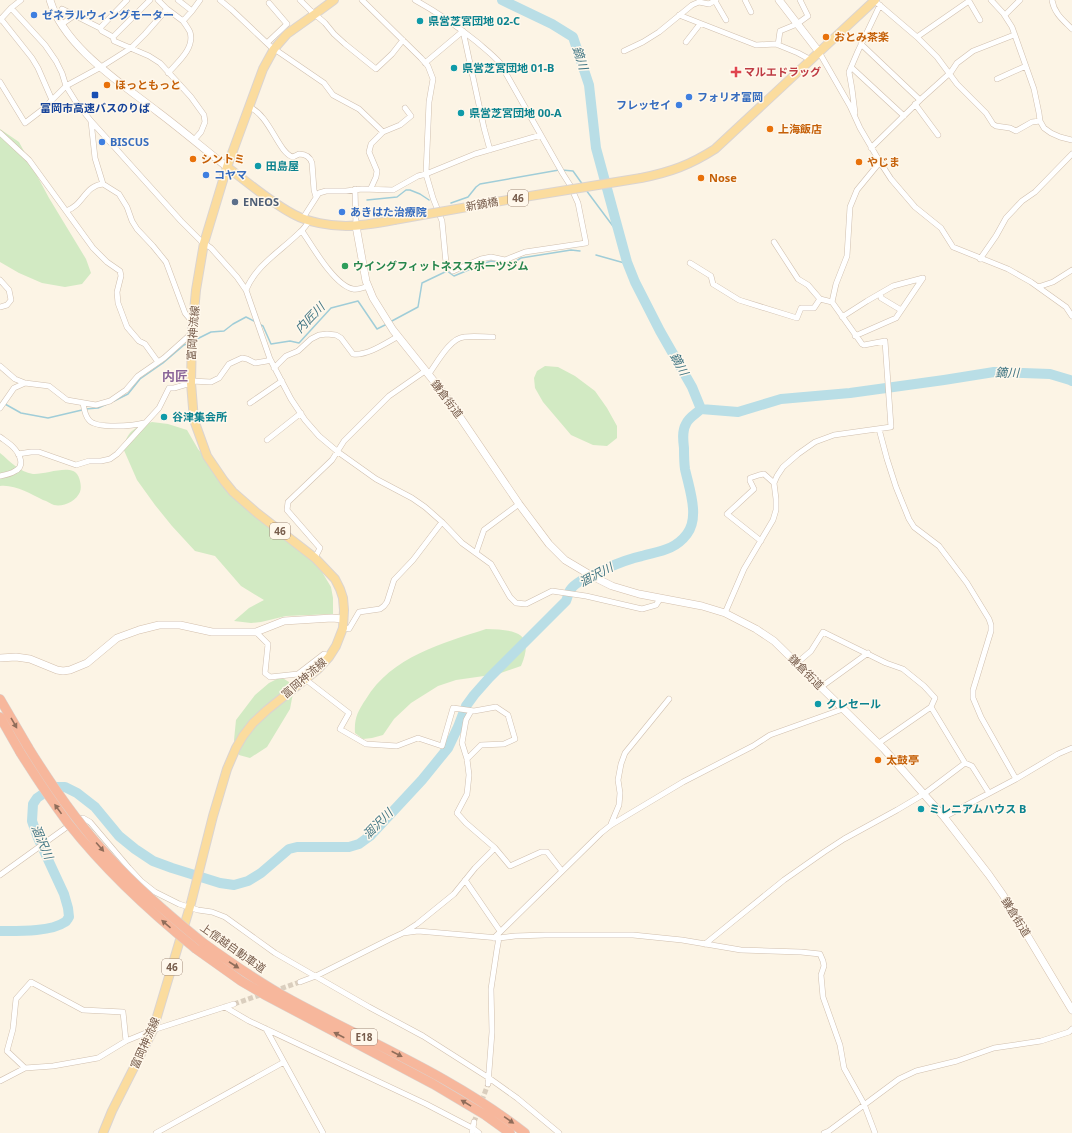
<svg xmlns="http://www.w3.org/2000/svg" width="1072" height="1133" viewBox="0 0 1072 1133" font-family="'Noto Sans','Noto Sans JP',sans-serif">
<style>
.green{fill:#d2eac3}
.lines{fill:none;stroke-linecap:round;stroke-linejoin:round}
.stream{stroke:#a0cdd8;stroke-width:1.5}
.river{stroke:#b9dee6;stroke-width:10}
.street-tunnel{stroke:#dacebe;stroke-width:5;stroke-dasharray:5 2.5;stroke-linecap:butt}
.street-casing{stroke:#d0bfae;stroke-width:6}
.secondary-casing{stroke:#d3bfac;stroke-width:8}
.primary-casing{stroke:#dbd4d0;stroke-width:10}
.highway-casing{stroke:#dbd4d0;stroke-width:10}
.street{stroke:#fff;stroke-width:5}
.secondary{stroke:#fff;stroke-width:7}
.primary{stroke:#fbdc9e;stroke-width:8}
.highway{stroke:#f7b79c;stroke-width:9}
.primary-bridge-casing{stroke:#dbd4d0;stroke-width:10;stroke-linecap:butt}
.highway-bridge-casing{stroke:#dbd4d0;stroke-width:10;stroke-linecap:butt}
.primary-bridge{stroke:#fbdc9e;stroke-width:8}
.highway-bridge{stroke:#f7b79c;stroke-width:9}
.oneway{fill:#906d5a}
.shop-dot{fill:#3f7fe0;stroke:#fff8ec;stroke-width:1.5}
.culture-dot{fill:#0f9aa8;stroke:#fff8ec;stroke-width:1.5}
.food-dot{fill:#e8710a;stroke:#fff8ec;stroke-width:1.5}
.health-dot{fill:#e0444e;stroke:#fff8ec;stroke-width:1.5}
.transit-dot{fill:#1a4fb4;stroke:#fff8ec;stroke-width:1.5}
.service-dot{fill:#5c6f8a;stroke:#fff8ec;stroke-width:1.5}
.leisure-dot{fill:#2e9e5b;stroke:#fff8ec;stroke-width:1.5}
.labels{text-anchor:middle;stroke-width:3;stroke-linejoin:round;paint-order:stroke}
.shield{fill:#fff8ec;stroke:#9f8a7b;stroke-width:1}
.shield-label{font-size:10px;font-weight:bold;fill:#765b4a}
.shop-label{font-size:11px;font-weight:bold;fill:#366cbe;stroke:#fff8ec;text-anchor:start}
.culture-label{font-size:11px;font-weight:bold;fill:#0d838f;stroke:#fff8ec;text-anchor:start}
.food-label{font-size:11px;font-weight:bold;fill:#c56008;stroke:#fff8ec;text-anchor:start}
.health-label{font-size:11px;font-weight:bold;fill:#be3a42;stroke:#fff8ec;text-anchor:start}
.transit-label{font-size:11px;font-weight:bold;fill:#164399;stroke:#fff8ec}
.service-label{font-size:11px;font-weight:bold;fill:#4e5e75;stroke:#fff8ec;text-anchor:start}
.street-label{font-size:11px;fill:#765b4a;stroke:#fff8ec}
.leisure-label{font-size:11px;font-weight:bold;fill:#27864d;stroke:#fff8ec;text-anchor:start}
.water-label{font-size:12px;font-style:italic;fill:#407583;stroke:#fff8ec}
.quarter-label{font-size:13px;font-weight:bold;fill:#8a6599;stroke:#fff8ec}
</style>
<rect width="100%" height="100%" fill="#fcf4e5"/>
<path class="green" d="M0,129l19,13 30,56 37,61 5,14 -9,11 -17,3 -23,-4 -23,-10 -19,-11z
M545,366l13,1 17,9 20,15 12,17 10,18v12l-10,8 -14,-1 -22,-10 -28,-33 -8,-14 -1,-10 3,-7z
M152,422l16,2 19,6 11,19 47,58 67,54 10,11 9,15 2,11v16l-47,2 -25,6 -10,1 -17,-2 15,-13 15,-8 -23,-14 -26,-30 -20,-5 -23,-25 -17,-21 -18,-25 -14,-32c6,-19 11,-20 29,-26z
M0,453c10,8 19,19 33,21 11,1 37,-10 44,0 3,4 5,13 3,18 -4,9 -16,15 -26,13 -3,-1 -7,-4 -11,-5 -12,-6 -29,-16 -43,-14z
M486,629c28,1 50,2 35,37l-23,8 -42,6 -18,6 -27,17 -17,16 -11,16 -11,3 -9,1 -8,-6c-1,-15 3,-22 11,-34 25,-42 77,-56 120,-70z
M281,677l8,5 4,11 -3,16 -23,38 -17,11 -11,-3 -5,-15 2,-20 19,-25 14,-12z"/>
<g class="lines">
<path class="stream" d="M562,170l11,1 10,14
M586,190l35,47
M367,200l30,-3 9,-7h4l10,4 9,6
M451,203l17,-6 8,-10 4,-3 79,-14
M596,255l32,9
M390,322l28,-15 4,-24 25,-12 7,5 31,-13 6,-2 20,3 10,-6 50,-8 9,1
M259,324l4,2 8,18 19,-3 9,2 32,-35 27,-7 19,28 10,-5
M195,340l16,-8 13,-1 9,-7 13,-7 10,5
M114,401l14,-7 12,-15 23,-16 21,-18 5,-2
M5,404l16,9 27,5 34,-8
M85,409l13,-1 9,-4"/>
<path class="river" d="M502,0l50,24 21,13 16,48 7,63 31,114 8,20 25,49 32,56 9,22
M701,409l37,3 43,-13 69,-6 94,-13 50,-8 56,2 20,6 2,1
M0,931c17,0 51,1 65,-9 2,-1 3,-4 4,-5l-1,-9 -4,-14 -26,-56 -6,-17 1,-17 4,-6 16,-11h12l12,6 18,14 24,29 16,13 18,12 19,7 48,15 14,2 14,-4 13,-8 28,-24 8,-2h52l10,-3 11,-8 52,-56 26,-32 10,-21 8,-21 8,-11 15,-17 77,-77c2,-4 2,-9 5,-12 7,-11 56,-30 71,-33 18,-5 33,-6 45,-22 13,-17 2,-46 -2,-65 -1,-7 -1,-14 -1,-21 -1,-8 -2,-17 2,-24 2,-6 11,-11 15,-15"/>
<path class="street-tunnel" d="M274,991l26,-9
M234,1004l29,-10
M474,1122l14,-38"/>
<g class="street-casing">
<path id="street" d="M158,0l9,9 16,12 9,-10 8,-11
M178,0l14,11
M220,0l12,10 38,36 54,37 9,12 26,14 24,23
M300,0l11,11 14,12 9,11 11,10 31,25 16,-15 11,-14
M362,0l59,58 7,8 5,13 -4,23 -3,72 7,24 9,23 4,42 7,8 28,-12 10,-2 14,3 20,-8 61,-9 -8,-40 -8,-18 -7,-11 -63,-111c-7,-8 -15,-14 -23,-21 -20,-16 -40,-30 -62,-42
M745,0l6,12
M876,0v2l41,35 52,-36 11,19
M991,0l12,13 9,14 22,62 5,24 1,8 4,7 7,5 9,4 12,3
M1052,0c2,13 11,20 20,29
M715,1l11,19
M11,8l34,37 11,16 6,12 4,13 10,16 15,19 90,100 20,20 10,7 26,29 9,13 24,69 21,40 14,21 14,16 19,16 38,27 36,19 13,9 17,15 20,21 29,21 19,33 6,6 10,1 26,-13 34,5 56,13 14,-4 4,-6
M62,9l38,19 2,3 11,6 1,4 35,15 11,7 31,34 13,18 1,7 -4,10 -7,8
M679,15l77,30 20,-1 22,9 13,7
M1005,15l15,-15
M1,19l31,39 6,10 14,32
M0,20l11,-12 10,-8
M62,24l13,-9
M100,28l27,-28
M463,31l21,97 6,22
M113,37l37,-37
M917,37l20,20 20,27 29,29 7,11 3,2 14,2 6,3 16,-9 8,-1
M686,42l14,-18
M267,43l20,-19 -18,-21
M861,44l59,56
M778,45l2,-14 17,-7 11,-8 -8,-16
M624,51l19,-9 16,-10 33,-27 7,-3 10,2 7,-4
M819,52l31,54 10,22 20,34 11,17 24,28 26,21 12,19 55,22 23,13 35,25 6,9
M425,63l38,-32
M851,67l53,49
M168,73c10,-11 27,-25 22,-41 -2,-4 -5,-8 -7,-11
M997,79l29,-13
M0,82l25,41 17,-13 24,-24 35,-19 30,-19 14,-14 22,-25
M915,104l23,31
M249,107c21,8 29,46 44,50l6,-3c6,0 11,3 13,9l2,27 2,7
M855,113l-3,-24 -3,-17 9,-21 22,-46
M91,121l4,37 8,26 16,10 8,13 5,14 5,8 16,17 13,16 19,51 5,6 3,1
M0,133l29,27 64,88 14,14 13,9 1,5 -4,16 1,11 9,24 12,14 6,3 13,18
M871,148l50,-49 30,-27 6,-9 16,-12 41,-16
M371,188l5,-11 1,-6 -8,-19 2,-8 12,-12 17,-7 11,-9 -6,-8
M355,189l1,37
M66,211c18,-6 18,-25 37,-27
M303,218l16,-25 7,-2h20l16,-2 31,1 25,-14 8,-2 49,-20 66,-19
M302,231c10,15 33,55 51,58 5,1 10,-1 15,-3
M774,242l24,37 10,6 12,14 12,3
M980,259l16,-23 10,-18 16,-17 13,-9 37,-38
M690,263l21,13 2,8 26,16 58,18 4,-10h13l6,-9
M0,280l9,10 2,10 -4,5 -7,2
M1038,287l15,-5 19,-12
M246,290c10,-25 35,-39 54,-58 4,-3 7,-8 10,-12
M881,293v5l20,12
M842,317l25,-16 26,-15 30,-8 -27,40 -41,18
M0,366l15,13 10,4
M274,368l12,-12 12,-5 13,-12 8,-4 8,-1 9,1 5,3 12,16c14,2 33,-11 44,-17
M428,375c9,-12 22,-37 36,-38 9,-1 20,0 29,0
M191,381l20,1 8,-4 10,-14 13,-6 5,1 8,4 12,-2 3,-2
M83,403c1,6 2,13 6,17 7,9 44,6 55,3
M250,403l32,-22
M0,408l14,-20 11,-5 24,3 18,14 29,5 14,-4 16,-11 12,-14 26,-18 28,-25
M879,429l8,30 9,28 13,32 5,8 25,19 28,37 22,36 2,6v6l-18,59v8l8,19 35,62
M0,437c4,3 9,6 13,10 6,6 13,19 2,24 -4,3 -10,4 -15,5
M267,440l34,-27
M18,454l13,-2h8l37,13 13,-4h12l9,-2 7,-5 42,-46 10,-20h5l17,-5
M761,541l-34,-27 27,-25 -4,-8v-3l9,-3 5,-1 10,9
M476,553l8,-23 35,-26
M315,558l5,-10 -33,-38 1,-8 44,-42 12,-19 45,-45 36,-25
M725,613l19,-44 29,-49 3,-10v-11l-2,-16 3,-7 6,-9 15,-13 17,-12 19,-7 57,-8 -6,-86 -21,4 -2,-1 -30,-42 4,-18 11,-28 3,-49 7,-17 23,-28
M343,628l6,1 10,-17 21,-3 4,-3 3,-4 7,-22 19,-20 29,-38
M256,632l12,12 -3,29 5,4 28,-3 26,-20 5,3
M797,663l14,-12 12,-19 63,31 17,6 21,17 11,12 -4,9 34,56
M305,679l44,34 -9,16 26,15 31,2 21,-8 24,8 11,-38 21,3 22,-4 12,8 7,24 -11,5 -23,1 -14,14
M821,687l47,-34
M879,743l52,-36
M944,817l72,-38 42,-25 14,-6
M77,819l6,-1 7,4 39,46 12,13 14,11 24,12 19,6 14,2 13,5 50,36 94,54 54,29 66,42 28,20 42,35
M611,824l8,-19 1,-12 -2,-13 3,-16 4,-11 44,-54
M495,848l15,18 31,-14h6l15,19
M0,875l71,-51
M465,880l35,51
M403,933l15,-2 81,7 16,-2 30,-1h88l49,5 59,10 60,2 19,2 3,7 1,5 -3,9 2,22 17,48 4,23 20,36 11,29
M494,938l107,-105 10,-8 72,-43 70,-36 17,-11 73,-26
M705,944l79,-64 40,-28 20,-13 53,-29 27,-16 41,-31 7,3 17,27
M300,982l16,-6 74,-37 13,-6 14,-9 37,-30 21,-26 20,-20 -29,-25 -9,-10 10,-19 2,-19 -2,-16 -5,-16 4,-23 5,-9
M225,1007l24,14 177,83 48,25 5,4
M266,1029l18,33 39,71
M25,1068l-18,-17 6,-22 3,-30 15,-17 52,28 40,2 3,29
M0,1081l25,-13 28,-2 45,-8 28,-17 27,-11 81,-26
M488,1084l4,-52 -1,-43 6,-40 2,-11
M156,1133l128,-71
M472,1133l2,-11
M824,1133l5,-2 70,-52 17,-8 41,-10 37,-13 47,-7 28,-9 3,-3"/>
</g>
<g class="secondary-casing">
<path id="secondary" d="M50,0c14,47 71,83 108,112 24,18 46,37 69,55
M779,0l40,52
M356,226l10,55 7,17 20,32 52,65 74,109 30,40 16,16 27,16 20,10 27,8 63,12 23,7 31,16 18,12 110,108 60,68 45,58 14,20 69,115
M0,658l16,-1 14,2 27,11 6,1 7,-1 17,-7 30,-25 22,-8 20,-5h21l32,7h44l28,-11 48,-3 11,1"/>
</g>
<g class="primary-casing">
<path id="primary" d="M227,167c22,16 44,36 68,48 13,7 35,11 51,11 16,0 32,-3 48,-6
M641,178c30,-6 49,-13 74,-29l160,-149
M103,1133l9,-22 41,-81 38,-127 22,-87 14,-47 9,-21 7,-12 10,-13 14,-13 51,-41 11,-12 7,-11 7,-18 1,-18 -1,-12 -3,-9 -5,-10 -20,-21 -58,-45 -24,-21 -9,-11 -17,-25 -13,-36 -3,-37 1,-50 4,-43 8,-47 23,-76 36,-98 11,-20 13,-15 28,-20 19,-14"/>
</g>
<g class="highway-casing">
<path id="highway" d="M0,699l28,48
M0,717l20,35
M202,942c29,21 58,41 89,58 79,43 163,77 234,133
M196,949l45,32 24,14 168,89 52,31 25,18"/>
</g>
<use href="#street" class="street"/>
<use href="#secondary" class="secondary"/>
<use href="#primary" class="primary"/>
<use href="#highway" class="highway"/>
<g class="primary-bridge-casing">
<path id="primary-bridge" d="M394,220l130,-23 117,-19"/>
</g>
<g class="highway-bridge-casing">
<path id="highway-bridge" d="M28,747c24,39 50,77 82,111 28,31 60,58 92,84
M20,752c15,24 31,48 48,71 37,47 81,88 128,126"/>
</g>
<use href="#primary-bridge" class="primary-bridge"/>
<use href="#highway-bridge" class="highway-bridge"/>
</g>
<defs><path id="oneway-solid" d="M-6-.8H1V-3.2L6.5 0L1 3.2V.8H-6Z"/></defs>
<g class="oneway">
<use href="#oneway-solid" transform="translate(14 723) rotate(60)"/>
<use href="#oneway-solid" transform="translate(58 809) rotate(-126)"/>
<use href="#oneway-solid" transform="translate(100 847) rotate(49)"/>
<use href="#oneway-solid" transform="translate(166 924) rotate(-139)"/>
<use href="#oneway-solid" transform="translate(234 965) rotate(33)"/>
<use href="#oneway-solid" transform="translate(339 1035) rotate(-153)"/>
<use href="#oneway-solid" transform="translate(397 1054) rotate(27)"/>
<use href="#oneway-solid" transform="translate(466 1103) rotate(-149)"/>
<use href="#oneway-solid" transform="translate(509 1120) rotate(35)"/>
</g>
<g class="shop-dot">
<circle cx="34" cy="15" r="4"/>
<circle cx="689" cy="97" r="4"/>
<circle cx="679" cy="105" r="4"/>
<circle cx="102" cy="142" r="4"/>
<circle cx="206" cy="175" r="4"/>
<circle cx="342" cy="212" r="4"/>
</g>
<g class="culture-dot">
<circle cx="420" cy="21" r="4"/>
<circle cx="454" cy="68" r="4"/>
<circle cx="461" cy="113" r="4"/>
<circle cx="258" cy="166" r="4"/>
<circle cx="164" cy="417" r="4"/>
<circle cx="818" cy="704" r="4"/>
<circle cx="921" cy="809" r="4"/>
</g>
<g class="food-dot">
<circle cx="826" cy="37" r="4"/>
<circle cx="107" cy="85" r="4"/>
<circle cx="770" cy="129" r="4"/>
<circle cx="193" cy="159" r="4"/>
<circle cx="859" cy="162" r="4"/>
<circle cx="701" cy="178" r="4"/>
<circle cx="878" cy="760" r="4"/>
</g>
<path class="health-dot" d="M734 66h4v4h4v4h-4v4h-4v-4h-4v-4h4z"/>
<rect class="transit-dot" x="91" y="91" width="8" height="8" rx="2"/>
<circle class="service-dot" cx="235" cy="202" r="4"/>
<circle class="leisure-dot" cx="345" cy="266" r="4"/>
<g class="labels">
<g class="shield">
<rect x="508" y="190" width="20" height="16" rx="3"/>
<rect x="270" y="523" width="20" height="16" rx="3"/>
<rect x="162" y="959" width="20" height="16" rx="3"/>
<rect x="351" y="1029" width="26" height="16" rx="3"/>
</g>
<g class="shield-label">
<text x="518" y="202">46</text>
<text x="280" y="535">46</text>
<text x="172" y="971">46</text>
<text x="364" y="1041">E18</text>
</g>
<g class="shop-label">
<text x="42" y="19">ゼネラルウィングモーター</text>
<text x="697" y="101">フォリオ富岡</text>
<text x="671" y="109" text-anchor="end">フレッセイ</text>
<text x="110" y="146">BISCUS</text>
<text x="214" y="179">コヤマ</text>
<text x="350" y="216">あきはた治療院</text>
</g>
<g class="culture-label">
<text x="428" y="25">県営芝宮団地 02-C</text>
<text x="462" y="72">県営芝宮団地 01-B</text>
<text x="469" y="117">県営芝宮団地 00-A</text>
<text x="266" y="170">田島屋</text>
<text x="172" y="421">谷津集会所</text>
<text x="826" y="708">クレセール</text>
<text x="929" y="813">ミレニアムハウス B</text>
</g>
<g class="food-label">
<text x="834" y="41">おとみ茶楽</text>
<text x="115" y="89">ほっともっと</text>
<text x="778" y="133">上海飯店</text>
<text x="201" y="163">シントミ</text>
<text x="867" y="166">やじま</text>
<text x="709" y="182">Nose</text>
<text x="886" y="764">太鼓亭</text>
</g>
<g class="health-label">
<text x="744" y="76">マルエドラッグ</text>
</g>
<g class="transit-label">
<text x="95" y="112">富岡市高速バスのりば</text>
</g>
<g class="service-label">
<text x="243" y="206">ENEOS</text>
</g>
<g class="street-label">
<text transform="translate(482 204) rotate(-10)" y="4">新鏑橋</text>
<text transform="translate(193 333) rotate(-86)" y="4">富岡神流線</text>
<text transform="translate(447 399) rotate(53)" y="4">鎌倉街道</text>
<text transform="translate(806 672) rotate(45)" y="4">鎌倉街道</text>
<text transform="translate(304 678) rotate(-41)" y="4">富岡神流線</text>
<text transform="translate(1016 917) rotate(58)" y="4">鎌倉街道</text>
<text transform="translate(233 948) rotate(35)" y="4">上信越自動車道</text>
<text transform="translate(145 1043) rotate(-66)" y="4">富岡神流線</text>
</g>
<g class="leisure-label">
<text x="353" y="270">ウイングフィットネススポーツジム</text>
</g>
<g class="water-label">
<text transform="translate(580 58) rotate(72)" y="4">鏑川</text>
<text transform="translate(310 318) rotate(-46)" y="4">内匠川</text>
<text transform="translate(679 364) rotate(61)" y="4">鏑川</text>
<text transform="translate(1007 373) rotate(1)" y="4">鏑川</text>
<text transform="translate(596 575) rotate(-28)" y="4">涸沢川</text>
<text transform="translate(378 824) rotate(-45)" y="4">涸沢川</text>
<text transform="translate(42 842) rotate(67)" y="4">涸沢川</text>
</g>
<g class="quarter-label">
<text x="175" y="381">内匠</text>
</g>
</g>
</svg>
